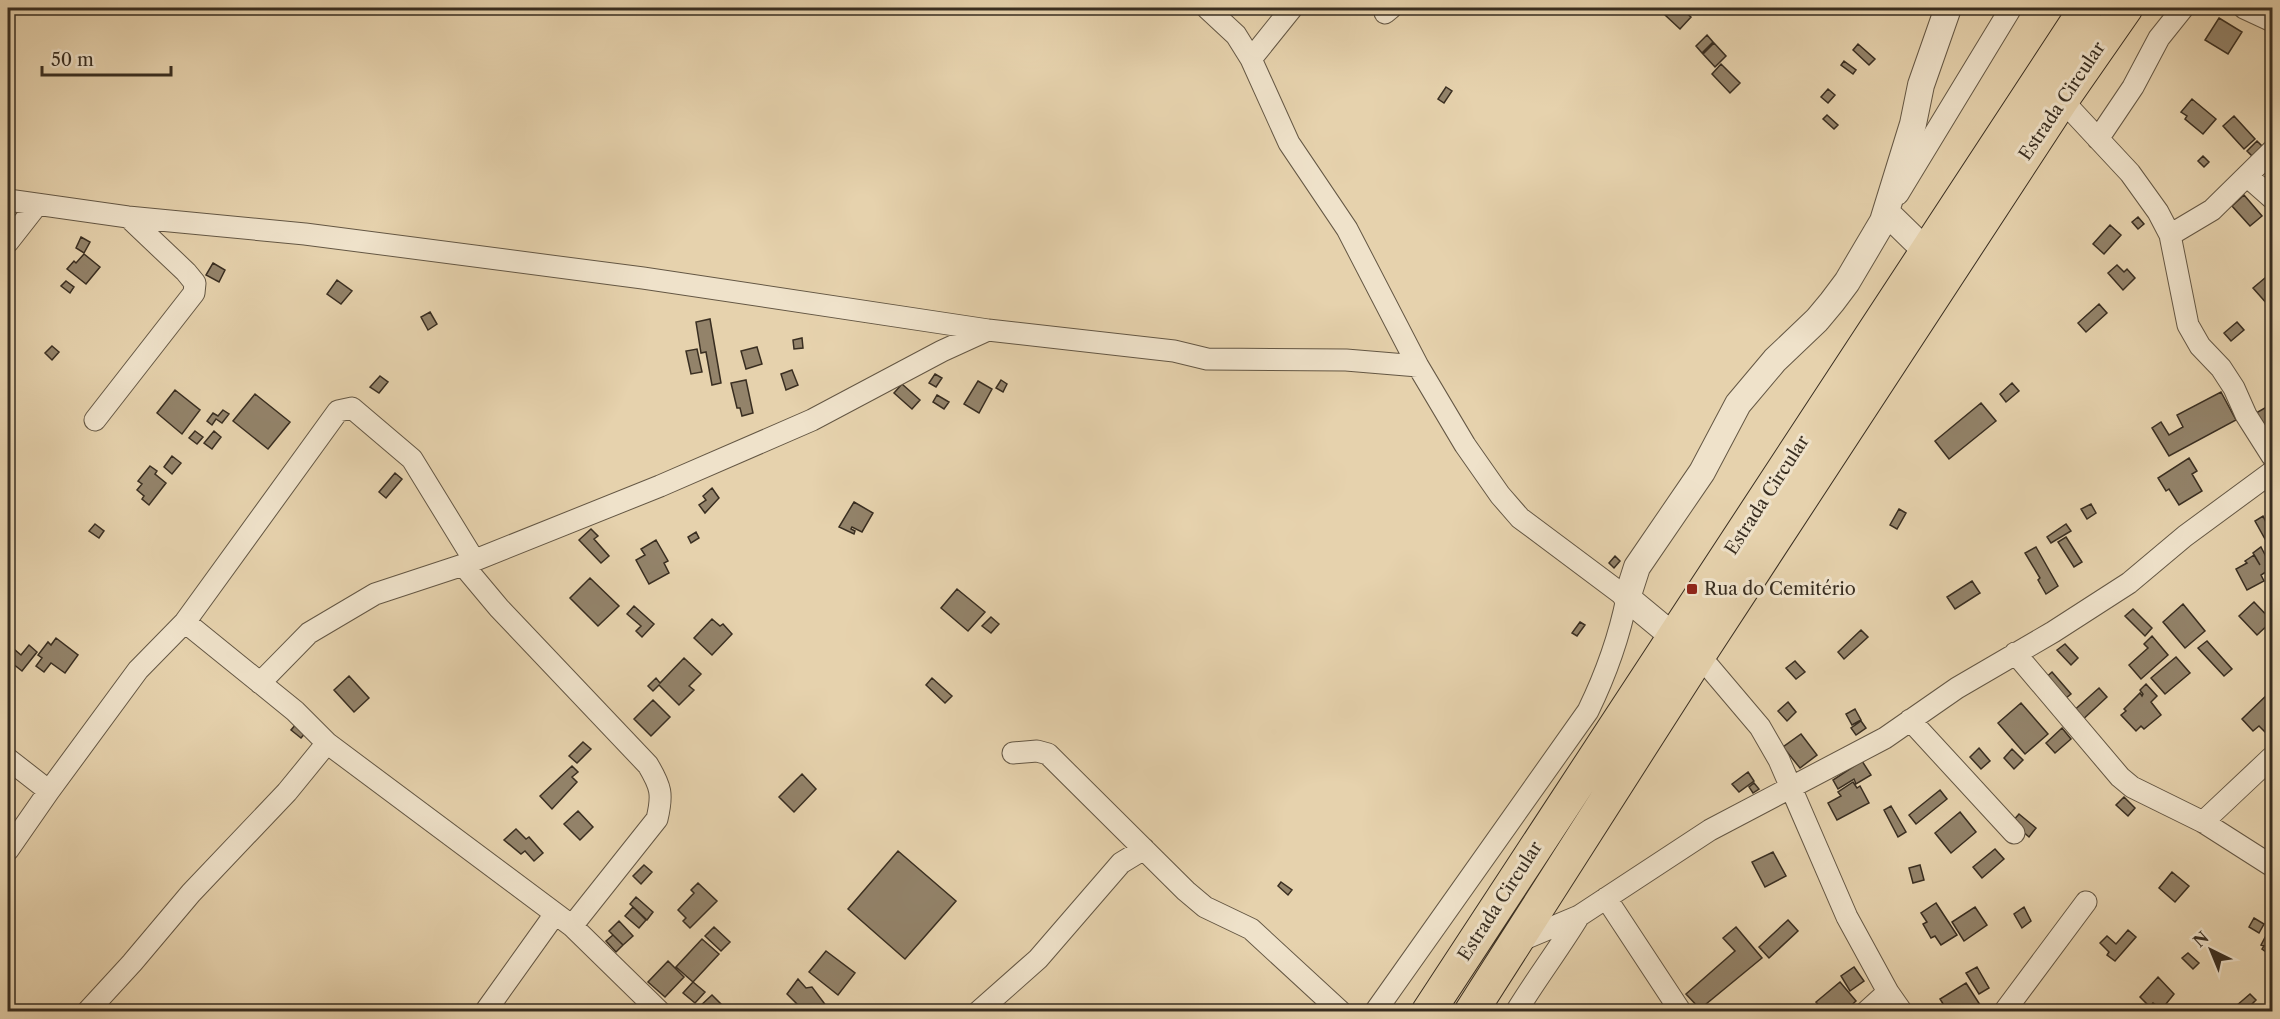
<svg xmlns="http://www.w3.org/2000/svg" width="2280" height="1019" viewBox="0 0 2280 1019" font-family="'Libre Caslon Text',serif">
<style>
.building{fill:#93836a;stroke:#392e21;stroke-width:1.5}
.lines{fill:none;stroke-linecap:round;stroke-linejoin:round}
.minor-casing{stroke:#645744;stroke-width:23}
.tertiary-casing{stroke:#645744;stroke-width:28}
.primary-casing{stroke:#392e21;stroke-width:35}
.minor{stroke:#efe2ca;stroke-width:21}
.tertiary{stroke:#efe2ca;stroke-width:26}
.primary{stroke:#e6d2ad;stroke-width:33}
.poi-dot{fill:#8f2418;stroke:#efe2ca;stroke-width:2}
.labels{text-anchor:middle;stroke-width:6;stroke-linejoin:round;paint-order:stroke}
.street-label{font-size:18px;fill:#392e21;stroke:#efe2ca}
.poi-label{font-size:18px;fill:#392e21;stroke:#efe2ca;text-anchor:start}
</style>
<rect width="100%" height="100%" fill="#e6d2ad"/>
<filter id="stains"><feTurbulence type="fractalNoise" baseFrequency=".00333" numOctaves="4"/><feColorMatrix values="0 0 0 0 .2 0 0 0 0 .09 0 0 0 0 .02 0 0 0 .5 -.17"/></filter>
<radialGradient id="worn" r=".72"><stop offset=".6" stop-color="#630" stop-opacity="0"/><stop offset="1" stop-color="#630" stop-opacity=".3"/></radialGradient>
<path class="building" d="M1672,8h8l11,9 -11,12 -15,-14z
M2219,18l23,14 -14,22 -23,-14z
M1707,35l6,7 -11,11 -6,-7z
M1714,43l12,13 -11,11 -12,-13z
M1858,44l17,15 -6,6 -16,-15z
M1844,61l12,9 -3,4 -12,-9z
M1721,64l19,19 -10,10 -18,-19z
M1446,87l6,4 -8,12 -6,-4z
M1828,89l7,6 -7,8 -7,-6z
M2192,99l24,20 -13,15 -18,-15 2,-3 -6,-4z
M1827,115l11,10 -4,4 -11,-10z
M2234,116l21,23 -11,10 -21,-23z
M2257,141l9,9 -10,10 -9,-9z
M2203,156l6,6 -5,5 -6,-6z
M2244,195l18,21 -12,10 -18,-20z
M2138,217l6,7 -6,5 -6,-7z
M2110,225l11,10 -17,19 -11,-10z
M81,237l9,5 -6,11 -8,-5z
M84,254l16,13 -14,17 -19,-15 7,-8 2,2z
M213,263l12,7 -6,12 -13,-7z
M2117,265l7,7 3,-3 8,9 -12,12 -15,-17z
M2272,272v29l-4,4 -15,-17z
M337,280l15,11 -11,13 -14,-10z
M66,281l8,6 -4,6 -9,-7z
M2099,304l8,9 -21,19 -8,-9z
M430,312l7,12 -9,6 -7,-13z
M710,319l11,64 -9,2 -6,-33 -5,1 -5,-31z
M2237,322l7,8 -13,11 -7,-8z
M802,338l1,10 -9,1 -1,-9z
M52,346l7,6 -7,8 -7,-7z
M757,347l5,17 -16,5 -5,-18z
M697,349l5,23 -11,2 -5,-23z
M792,370l6,15 -12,5 -5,-16z
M935,374l7,4 -6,9 -7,-4z
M380,376l8,6 -9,11 -9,-6z
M746,380l7,33 -11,3 -2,-8h-3l-6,-25z
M1001,380l6,4 -4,8 -7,-4z
M978,381l14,8 -13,24 -15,-9z
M2012,383l7,8 -13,11 -6,-8z
M902,384l18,16 -8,9 -18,-16z
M175,390l25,20 -18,24 -25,-21z
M2221,392l15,28 -67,36 -17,-28 9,-6 8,13 14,-8 -6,-12z
M255,394l35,28 -22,27 -35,-28z
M937,395l12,7 -5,7 -11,-7z
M1981,403l15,18 -47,38 -14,-18z
M2270,405l2,5v22l-3,3 -13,-22z
M223,410l6,4 -7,9 -6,-4 -4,6 -5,-4 6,-8 5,3z
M195,431l8,6 -6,7 -8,-6z
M214,431l7,6 -9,12 -8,-6z
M172,456l9,7 -9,11 -8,-7z
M2189,458l8,13 -5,3 10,17 -23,14 -10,-16 -3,2 -8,-13z
M150,466l7,5 -2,3 11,9 -17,22 -7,-6 2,-3 -7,-6 5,-6 -4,-3z
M395,473l7,6 -16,19 -7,-6z
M712,488l7,10 -14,15 -6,-8 7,-5 -3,-4z
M854,502l19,11 -11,19 -10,-5 -1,2 4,2 -1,3 -15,-7z
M2091,504l5,9 -9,6 -6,-10z
M1899,509l7,4 -9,16 -7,-4z
M2263,516l9,19 -7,4 -10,-18z
M95,524l9,7 -5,7 -10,-7z
M2066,524l5,7 -20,12 -4,-6z
M591,529l7,7 -4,3 15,17 -8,7 -22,-23z
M696,532l3,6 -8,5 -3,-6z
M2066,537l16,25 -8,5 -16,-25z
M656,540l12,21 -4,2 5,10 -20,11 -13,-24 9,-5 -4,-6z
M2036,547l22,39 -12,8 -8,-14 2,-2 -15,-25z
M2261,547l11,21 -11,7 3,6 -17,9 -11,-21 11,-6 -2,-2 9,-6 6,10 -7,-12z
M1615,556l5,5 -6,7 -5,-5z
M590,578l29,28 -21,20 -28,-28z
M1972,581l8,12 -25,16 -8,-12z
M957,589l28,23 -17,19 -27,-23z
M2254,602l18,19 -15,14 -18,-19z
M2183,604l22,27 -20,17 -22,-26z
M634,606l20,18 -12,13 -6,-6 5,-5 -14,-12z
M2133,609l19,19 -7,8 -20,-20z
M991,617l8,7 -8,9 -9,-7z
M712,619l8,7 3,-2 9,10 -20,21 -18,-17z
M1580,622l5,3 -8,11 -5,-3z
M1861,630l7,7 -24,22 -6,-7z
M2152,636l16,19 -27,24 -12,-14 19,-17 -4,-4z
M56,638l22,17 -13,18 -14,-10 -7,9 -8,-6 6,-8 -4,-3 10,-13 3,3z
M2207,641l25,28 -8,7 -26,-28z
M8,644l13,11 8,-10 8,7 -15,19 -14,-11z
M2065,644l13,14 -7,7 -14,-15z
M2176,657l14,16 -25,21 -14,-16z
M684,658l17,16 -12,12 5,4 -15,15 -20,-20 -6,6 -5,-5 8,-8 4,5z
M1795,661l10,11 -9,7 -10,-11z
M2052,672l19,22 -10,8 -19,-21z
M349,676l20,22 -15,14 -20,-22z
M932,678l20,18 -7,7 -19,-18z
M2146,684l11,12 -6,6 10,13 -17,14 -3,-3 -5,5 -15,-16 5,-4 -2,-2 16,-16 2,3 1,-2 -3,-4z
M2099,688l8,9 -28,26 -9,-9z
M2272,690v35l-7,7 -6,-6 -6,5 -11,-12z
M653,700l17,17 -19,19 -17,-17z
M1788,702l8,10 -9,9 -9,-10z
M2021,703l27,31 -23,20 -27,-31z
M1855,709l6,11 -9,5 -6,-11z
M1861,721l5,7 -10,7 -5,-7z
M297,723l10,8 -6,7 -10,-8z
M2062,728l9,11 -16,14 -9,-10z
M1801,734l16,21 -17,13 -17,-21z
M583,742l8,7 -14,14 -8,-7z
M1979,748l11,13 -9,8 -11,-12z
M2012,749l11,11 -9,9 -10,-11z
M1862,761l9,14 -15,9 -2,-5 -16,10 -5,-9z
M572,766l6,6 -6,5 5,5 -25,27 -12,-13z
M1748,772l6,9 -15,11 -7,-8z
M802,774l14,15 -22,23 -15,-15z
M1853,782l4,6 3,-2 9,17 -32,17 -9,-17 13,-7 -3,-4z
M1754,783l5,6 -6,4 -4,-6z
M1940,790l7,9 -31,25 -7,-9z
M2124,797l11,11 -7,8 -12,-11z
M1891,806l15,26 -8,5 -14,-27z
M578,811l15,16 -13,13 -16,-16z
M1960,812l16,20 -25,21 -16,-20z
M2019,814l17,14 -7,9 -17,-15z
M516,829l10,10 3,-2 14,16 -9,8 -9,-10 -4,3 -17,-14z
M1995,849l9,10 -22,19 -9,-11z
M898,851l58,50 -51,58 -57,-50z
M1773,852l13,24 -21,11 -13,-25z
M644,865l8,7 -11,12 -8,-8z
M1920,865l4,15 -11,3 -4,-15z
M2172,872l17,14 -14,16 -16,-14z
M1281,882l11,8 -4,5 -10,-9z
M698,883l19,18 -27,27 -7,-7 3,-3 -8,-8 16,-17 -3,-3z
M636,897l17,15 -6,8 -17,-16z
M1936,903l21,32 -16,10 -6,-9 -4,2 -8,-14 4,-2 -6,-9z
M633,907l13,13 -7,8 -14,-12z
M1975,907l12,18 -23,16 -12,-19z
M2024,907l7,14 -9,7 -8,-14z
M2254,918l10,6 -5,9 -10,-6z
M1788,920l10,11 -29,27 -10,-11z
M619,921l14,15 -10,9 -14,-14z
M2271,926l1,26 -2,3 -8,-6 2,-3 -3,-1z
M714,927l16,15 -9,9 -16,-15z
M1736,927l26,31 -62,51 -14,-15 49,-43 -12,-13z
M2128,930l8,7 -21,24 -8,-6 2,-3 -9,-9 7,-7 9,8z
M613,935l10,10 -7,7 -10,-11z
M702,939l17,15 -26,28 -17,-15z
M826,951l29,22 -17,22 -29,-23z
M2188,953l11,10 -6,6 -11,-11z
M668,961l16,16 -19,20 -17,-15z
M1854,967l10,14 -14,10 -9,-15z
M1977,967l12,21 -10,6 -13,-21z
M2158,977l16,17 -12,15 -9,-6 -3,4 -10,-10z
M798,979l8,9 6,-1 15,20 6,5h-44l8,-8 -10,-10z
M693,982l12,10 -10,11 -12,-10z
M1840,982l16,19 -12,11h-20l-8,-10z
M1966,983l18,28 -36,1 -8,-13z
M2250,994l6,6 -12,12h-3l-5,-6z
M712,995l14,14 -3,3h-20l-4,-5z"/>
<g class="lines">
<g class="minor-casing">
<path id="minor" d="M1207,8l29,27 15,24 38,84 58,86 71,137 47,79 35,50 20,23 107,80c-8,40 -21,76 -39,113l-213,301
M2244,8l28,13
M1385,13l6,-5
M1251,59l41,-51
M2062,100l68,73 28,39 12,23 18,90 12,21 21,22 13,20 12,27 26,41
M2098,139l35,-52 26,-49 24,-30
M2247,176l25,22
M1898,194l113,-186
M8,200l120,17 177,17 338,44 345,52 186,21 33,8 139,1 72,6
M2170,235l42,-25 60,-59
M8,242l29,-37
M95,420l99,-127 1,-10 -9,-11 -58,-55
M463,565l36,43 149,157c13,22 15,29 9,54l-85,107
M2015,653l105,124 12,10 71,35 69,44
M1699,655l61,72 19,33 68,157 41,75 14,20
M260,683l49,-50 66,-39 88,-29 197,-79 152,-66 130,-69 46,-21
M1910,720l104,113
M327,743l245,183 88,86
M1013,753l24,-2 11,3 138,137 19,16 46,22 90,83
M8,759l41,32
M2203,822l69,-65
M8,850l41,-59 89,-121 47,-48 153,-211 14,-3 60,51 62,101
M1606,898l75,114
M1517,942l62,-26 131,-86 175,-92 72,-50 96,-56 76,-49 56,-47 87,-64
M87,1012l45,-49 59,-70 96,-101 40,-49 -32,-32 -110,-89
M485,1012l70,-98
M978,1012l60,-53 83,-96 23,-14
M1516,1012c20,-33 43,-63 63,-96
M1866,1012l22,-20
M2004,1012l82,-110"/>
</g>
<g class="tertiary-casing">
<path id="tertiary" d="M1887,213l39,38
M1674,637l-47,-39 10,-31 65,-95 36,-68 37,-44 42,-40 15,-18 15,-20 36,-61 30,-97 8,-39 27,-77"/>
</g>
<g class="primary-casing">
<path id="primary" d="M1428,1012l658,-1004
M1471,1012l228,-357 363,-555 64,-92"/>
</g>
<use href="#minor" class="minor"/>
<use href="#tertiary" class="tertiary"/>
<use href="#primary" class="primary"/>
</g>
<rect class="poi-dot" x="1686" y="583" width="12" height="12" rx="3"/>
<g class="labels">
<g class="street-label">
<text transform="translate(2062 101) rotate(-56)" y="6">Estrada Circular</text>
<text transform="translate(1767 495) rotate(-57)" y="6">Estrada Circular</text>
<text transform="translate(1500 901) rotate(-57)" y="6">Estrada Circular</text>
</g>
<g class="poi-label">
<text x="1704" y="595">Rua do Cemitério</text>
</g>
</g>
<rect width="2280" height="1019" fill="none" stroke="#e6d2ad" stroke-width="30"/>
<rect x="9" y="9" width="2262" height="1001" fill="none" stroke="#392e21" stroke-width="3"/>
<rect x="15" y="15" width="2250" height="989" fill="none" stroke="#392e21" stroke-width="1.5"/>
<g transform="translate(2211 950) rotate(317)" stroke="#efe2ca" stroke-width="4.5" paint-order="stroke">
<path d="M0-4.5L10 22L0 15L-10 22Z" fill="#392e21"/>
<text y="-9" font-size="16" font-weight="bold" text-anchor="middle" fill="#392e21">N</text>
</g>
<path d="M42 66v9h129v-9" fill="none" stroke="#392e21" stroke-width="3"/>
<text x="51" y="66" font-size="18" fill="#392e21" stroke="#efe2ca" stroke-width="4.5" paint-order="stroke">50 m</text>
<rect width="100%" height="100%" filter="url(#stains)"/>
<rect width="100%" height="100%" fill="url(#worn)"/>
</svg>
